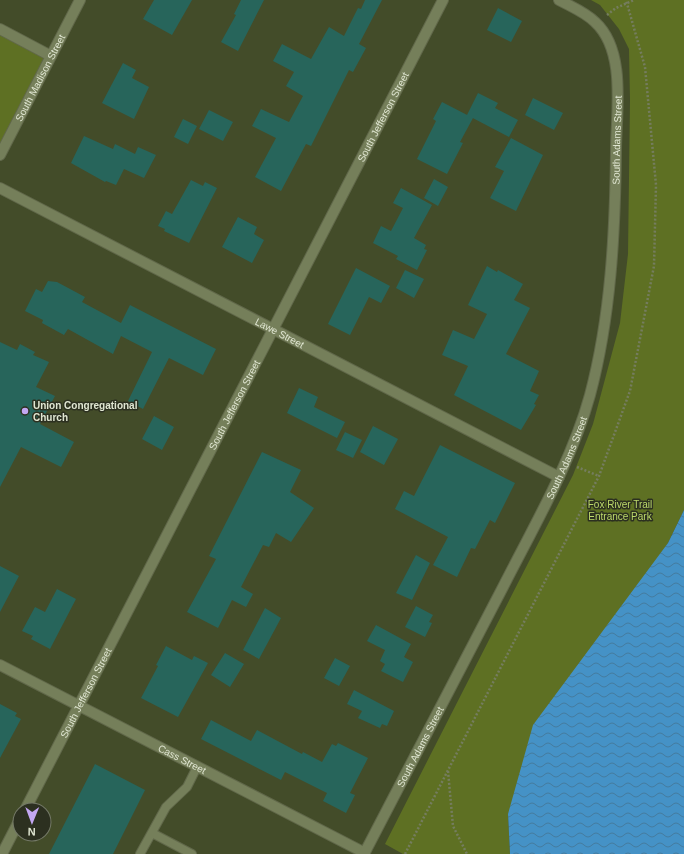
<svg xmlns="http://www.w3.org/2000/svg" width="684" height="854" viewBox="0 0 684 854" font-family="Arial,sans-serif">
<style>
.park{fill:#5e7023}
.water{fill:url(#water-waves)}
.building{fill:#27655b}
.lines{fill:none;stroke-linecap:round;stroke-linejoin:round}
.lane-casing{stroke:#61684a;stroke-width:10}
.street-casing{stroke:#61684a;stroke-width:12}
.secondary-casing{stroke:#61684a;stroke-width:12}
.path{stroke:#757d5f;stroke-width:2.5;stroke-dasharray:2 2;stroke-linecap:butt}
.lane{stroke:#757f5a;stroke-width:8}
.street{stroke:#757f5a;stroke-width:10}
.secondary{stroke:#757f5a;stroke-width:10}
.poi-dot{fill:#c3a7f2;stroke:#2c3020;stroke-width:1.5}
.labels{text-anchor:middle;stroke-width:3;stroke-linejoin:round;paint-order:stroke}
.street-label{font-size:10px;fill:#e0e6d2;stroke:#2c3020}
.poi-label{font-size:10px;font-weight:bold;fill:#e0e6d2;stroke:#2c3020;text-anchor:start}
.park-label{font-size:10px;fill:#bcd86a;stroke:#2c3020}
</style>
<defs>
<pattern id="water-waves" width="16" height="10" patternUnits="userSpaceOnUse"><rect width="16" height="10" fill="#4592c6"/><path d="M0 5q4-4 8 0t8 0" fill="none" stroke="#447b9e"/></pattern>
</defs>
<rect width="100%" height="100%" fill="#434c29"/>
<path class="park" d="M591,0h93v510l-16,33 -160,271 2,40h-107l-18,-10 188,-369 20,-51 27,-101 8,-69 2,-154 -1,-51 -10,-20 -19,-24z
M0,29l51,27 -51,99z"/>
<path class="water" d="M684,510v344h-174l-2,-40 25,-89 135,-182z"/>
<path class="building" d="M154,0h38l-20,35 -29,-16z
M241,0h23l-26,51 -17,-9 15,-27 -2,-1z
M365,0h17l-23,44 7,4 -13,24 -4,-2 -38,76 -5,-2 -25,47 -26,-14 21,-39 -24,-12 9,-17 28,13 14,-26 -17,-10 8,-14 -21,-11 9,-17 29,15 18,-32 15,9 14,-28 3,1z
M498,8l24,13 -11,21 -24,-12z
M123,63l13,7 -4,8 17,9 -15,32 -32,-16z
M478,93l20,10 -3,5 23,12 -9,17 -42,-22z
M533,98l30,15 -9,17 -29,-15z
M442,102l31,16 -13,24 3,1 -16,31 -30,-15 19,-38 -3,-2z
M209,110l24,12 -10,19 -24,-12z
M183,119l14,7 -9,18 -14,-7z
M84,136l29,13 2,-5 20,10 3,-7 18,8 -12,23 -20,-9 -8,16 -10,-4 -1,1 -34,-19z
M511,138l32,17 -27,56 -26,-13 14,-27 -9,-4z
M434,179l14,8 -10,19 -14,-8z
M191,180l12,6 2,-4 12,6 -28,55 -25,-12 1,-2 -7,-3 8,-15 6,3z
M401,188l31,17 -18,33 12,7 -2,4 3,1 -10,20 -21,-11 2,-3 -25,-13 8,-17 10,5 12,-23 -10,-5z
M238,217l19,10 -3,7 10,6 -12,23 -30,-16z
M487,266l10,6 1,-2 25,14 -9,16 16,8 -24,46 33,17 -9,20 9,4 -5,9 2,1 -15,25 -67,-35 14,-29 -26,-11 11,-25 21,9 13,-25 -19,-9z
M356,268l34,18 -9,17 -12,-6 -19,38 -22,-11z
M405,270l19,9 -10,19 -18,-10z
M48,281l9,1 28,15 -3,5 39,21 9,-18 86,44 -13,26 -34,-17 -26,51 -15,-8 24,-49 -31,-16 -8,18 -45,-25 -4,6 -22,-12 1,-3 -18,-9 11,-22 6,3z
M0,342l17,8 3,-6 15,8 -2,3 16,7 -13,25 19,9 -15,28 34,18 -13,25 -40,-20 -21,40z
M299,388l19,9 -4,10 31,15 -8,16 -50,-25z
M154,416l20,11 -12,23 -20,-11z
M373,426l25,13 -14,26 -24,-13z
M345,432l17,8 -9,18 -17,-8z
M440,445l75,38 -20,40 -5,-3 -15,29 -4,-1 -14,29 -24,-12 15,-28 -53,-28 9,-18 10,5z
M262,452l39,18 -11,22 24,16 -23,34 -15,-9 -7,14 -6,-2 -22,42 12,7 -7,13 -14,-7 -14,28 -31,-16 29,-53 -7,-3z
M416,555l14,8 -18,37 -16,-7z
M0,566l19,10 -19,36z
M57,589l19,10 -26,50 -19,-10 2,-3 -11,-5 13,-24 10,5z
M416,606l17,9 -4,7 3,1 -7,14 -20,-10z
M265,608l16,10 -22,41 -16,-9z
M376,625l35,19 -7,13 9,5 -10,20 -22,-11 4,-7 -5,-3 5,-11 -18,-9z
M166,646l26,14 2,-4 14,7 -30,54 -37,-19 17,-32 -2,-1z
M225,653l19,11 -14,23 -19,-12z
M335,658l15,8 -11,20 -15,-8z
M354,690l40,21 -7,15 -5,-2 -2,4 -22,-10 4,-7 -15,-7z
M0,704l17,9 -2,3 6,3 -21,39z
M211,720l40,21 6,-11 45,24 1,-2 19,10 10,-18 4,2 2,-3 30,15 -18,35 5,2 -9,18 -23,-12 4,-8 -42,-21 -4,8 -80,-41z
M95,764l50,26 -32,64h-64z"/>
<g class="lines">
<g class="lane-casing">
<path id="lane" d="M152,833l40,21
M140,854l26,-47 21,-20 10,-20"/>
</g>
<g class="street-casing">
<g id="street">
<path d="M0,29l51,27"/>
<path id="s1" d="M0,155l80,-155"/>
<path id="s2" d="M0,188l559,289"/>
<path id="s3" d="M0,665l365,188"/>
<path id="s4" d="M25,810l418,-810"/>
<path d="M2,854l18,-35"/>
</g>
</g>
<g class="secondary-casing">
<g id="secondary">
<path id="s5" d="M364,854c46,-89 93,-178 139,-267 31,-61 69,-126 87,-192 21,-79 25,-162 26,-243 0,-39 11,-101 -21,-130 -10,-10 -23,-15 -36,-22"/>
</g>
</g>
<path class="path" d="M607,15l9,-7 18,-8
M577,467l22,9
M448,771l5,55 14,28
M405,854l194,-378 31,-85 24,-125 2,-81 -11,-118 -19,-67"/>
<use href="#lane" class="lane"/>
<use href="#street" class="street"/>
<use href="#secondary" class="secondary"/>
</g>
<circle class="poi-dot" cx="25" cy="411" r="4"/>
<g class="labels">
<g class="street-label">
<text dy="4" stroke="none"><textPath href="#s1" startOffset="87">South Madison Street</textPath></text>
<text dy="4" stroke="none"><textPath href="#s4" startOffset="780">South Jefferson Street</textPath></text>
<text dy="4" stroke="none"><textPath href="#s5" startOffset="769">South Adams Street</textPath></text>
<text dy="4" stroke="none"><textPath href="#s2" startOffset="315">Lawe Street</textPath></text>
<text dy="4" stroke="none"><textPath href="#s4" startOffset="456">South Jefferson Street</textPath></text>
<text dy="4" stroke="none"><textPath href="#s5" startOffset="445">South Adams Street</textPath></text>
<text dy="4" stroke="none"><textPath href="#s4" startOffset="132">South Jefferson Street</textPath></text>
<text dy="4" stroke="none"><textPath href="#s5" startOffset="121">South Adams Street</textPath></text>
<text dy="4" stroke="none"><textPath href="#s3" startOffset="205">Cass Street</textPath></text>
</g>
<g class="poi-label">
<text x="33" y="409">Union Congregational<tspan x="33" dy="12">Church</tspan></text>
</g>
<g class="park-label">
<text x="620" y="508">Fox River Trail<tspan x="620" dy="12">Entrance Park</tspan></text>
</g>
</g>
<g transform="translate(32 822) rotate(181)"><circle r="19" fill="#2c3020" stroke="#747967"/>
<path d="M0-3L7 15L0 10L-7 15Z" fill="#c3a7f2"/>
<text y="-6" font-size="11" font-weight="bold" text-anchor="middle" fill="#e0e6d2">N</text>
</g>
</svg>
